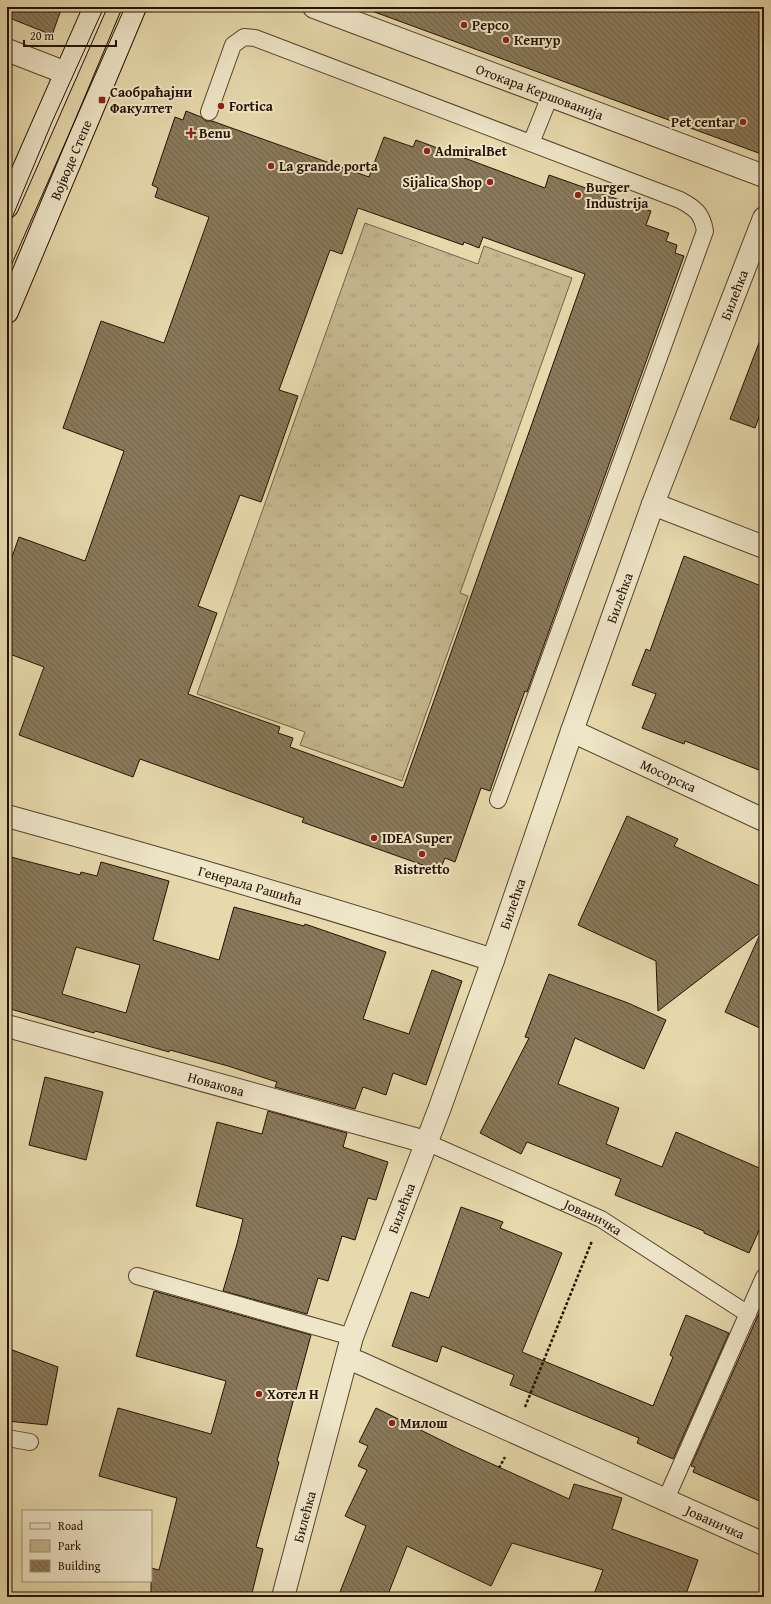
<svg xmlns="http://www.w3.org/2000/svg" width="771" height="1604" viewBox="0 0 771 1604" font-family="'Gentium Book Plus',serif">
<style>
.park{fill:url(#park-tufts);stroke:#746448}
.building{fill:url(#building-back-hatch);stroke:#241202;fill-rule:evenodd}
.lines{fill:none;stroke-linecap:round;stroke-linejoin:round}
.service-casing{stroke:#54442c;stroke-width:18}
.minor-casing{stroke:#54442c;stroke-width:24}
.secondary-casing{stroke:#241202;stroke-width:24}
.path{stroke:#241202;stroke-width:2.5;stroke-dasharray:3 2;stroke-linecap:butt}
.service{stroke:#efe6c9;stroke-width:16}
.minor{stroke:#efe6c9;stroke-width:22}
.secondary{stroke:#efe6c9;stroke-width:22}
.tram{stroke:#241202;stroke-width:1}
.poi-dot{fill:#8f2418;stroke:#efe6c9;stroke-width:1.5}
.labels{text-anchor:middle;stroke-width:4;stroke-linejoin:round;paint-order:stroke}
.poi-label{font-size:14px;font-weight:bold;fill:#241202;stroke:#efe6c9;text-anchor:start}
.street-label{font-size:14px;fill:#241202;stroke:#efe6c9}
</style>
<defs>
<pattern id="park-tufts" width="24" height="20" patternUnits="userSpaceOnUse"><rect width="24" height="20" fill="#c5b78f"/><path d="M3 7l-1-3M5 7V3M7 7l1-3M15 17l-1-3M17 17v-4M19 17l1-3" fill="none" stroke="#a99c7a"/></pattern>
<pattern id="building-back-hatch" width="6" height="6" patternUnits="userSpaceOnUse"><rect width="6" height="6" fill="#89795a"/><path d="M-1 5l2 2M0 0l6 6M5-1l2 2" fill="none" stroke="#706248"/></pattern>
</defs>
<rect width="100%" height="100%" fill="#e6d9ac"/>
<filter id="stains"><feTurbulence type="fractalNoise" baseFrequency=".005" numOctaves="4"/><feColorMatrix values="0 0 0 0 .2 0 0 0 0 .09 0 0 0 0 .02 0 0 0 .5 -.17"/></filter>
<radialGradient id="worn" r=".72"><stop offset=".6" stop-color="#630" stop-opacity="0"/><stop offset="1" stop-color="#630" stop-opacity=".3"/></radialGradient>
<path class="park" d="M365,223l113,41 6,-18 88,32 -112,315 8,3 -66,185 -102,-36 5,-13 -108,-38z"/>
<path class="building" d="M7,7h55l-10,28 -45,-18z
M369,7h395v148l-395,-145z
M186,111l15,6 5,4h6l157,56 15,-40 29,10 3,-7 129,48 4,-13 102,36 -5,14 23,8 -3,8 11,4 -2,8 9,3 -157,436 -2,-1 -11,30 -24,70 -9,-3 -26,74 -10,-4 -3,7 -6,-2 -2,6 -132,-47 2,-4 -164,-59 -7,18 -114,-42 25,-68 -37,-14v-82l12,-34 66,24 39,-110 -61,-23 38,-107 63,22 45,-126 -54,-20 3,-9 -6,-3 23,-68 8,3zM358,208l105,37 1,-3 15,6 4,-11 102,37 -182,514 -113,-41 3,-9 -15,-5 2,-6 -92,-33 29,-81 -19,-7 42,-111 21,7 37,-106 -19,-6 51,-140 12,4z
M762,335h2v69l-9,24 -25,-9z
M684,556l80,31v185l-79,-31 -1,3 -42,-16 14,-34 -24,-9 14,-36 4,2z
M627,816l51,23 -4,7 90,42v142l-39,-18 36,-80 -103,79 -2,-50 -78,-36z
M7,856l73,19 1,-3 16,4 4,-14 68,19 -16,59 66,20 15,-53 70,19 1,-2 81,28 -23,67 46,15 23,-64 30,11 -36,104 -33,-12 -7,22 -23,-8 -8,22 -80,-22 2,-5 -49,-16 -58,-16 -1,2 -74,-21 -1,2 -87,-25zM76,947l64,18 -14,48 -64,-19z
M549,974l79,29 38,17 -22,49 -69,-31 -17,46 61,24 -13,36 56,23 14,-35 88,38v49l-15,34 -45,-20v-2l-89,-36 6,-16 -94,-37 -6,12 -41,-21 49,-95 -4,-1z
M45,1077l58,15 -17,68 -57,-15z
M268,1111l79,22 -4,14 45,15 -12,38 -8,-2 -13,42 -13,-4 -14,45 -10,-3 -11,36 -84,-23 14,-47 6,-25 -47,-13 21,-84 45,12z
M461,1207l42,15 -3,6 62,25 -40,99 131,54 20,-49 -3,-2 16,-40 43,18 -56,126 -36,-16 2,-5 -129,-53 4,-10 -72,-29 -5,16 -45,-16 19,-54 18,6z
M154,1291l157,44 -34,126 2,1 -23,85 7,2 -12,48h-100v-29l8,2 18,-72 -78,-22 19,-68 93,26 15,-53 -90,-25z
M764,1302v201l-71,-31 2,-5 -4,-1z
M7,1348l51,19 -11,58 -40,-4z
M376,1408l81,40 112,51 5,-15 48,14 -10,31 86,31 -13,37h-92l10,-27 -91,-27 -21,43 -84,-40 -20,51h-49l28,-71 -21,-10 22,-46 -9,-4 10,-20 -9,-4z"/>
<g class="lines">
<g class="service-casing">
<g id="service">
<path d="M209,112l24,-67 11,-8 11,1 425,162c15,8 22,13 25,31l-207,569"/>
<path d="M531,143l19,-47"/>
<path id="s1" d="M426,1142l175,77 147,95"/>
<path d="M137,1276l215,61"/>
<path d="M7,1438l23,4"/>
<path d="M666,1499l98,-222"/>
</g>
</g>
<g class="minor-casing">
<g id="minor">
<path id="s2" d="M314,7l450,169"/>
<path d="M7,50l59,23"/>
<path d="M653,504l111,43"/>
<path id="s3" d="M572,731l192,89"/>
<path id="s4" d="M7,816c163,45 325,92 486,144"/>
<path id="s5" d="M7,1026l419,116"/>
<path id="s6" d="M347,1358l13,5 404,181"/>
<path id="s7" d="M283,1597l69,-260 87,-227 54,-150 79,-229 81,-227 111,-286"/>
</g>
</g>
<g class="secondary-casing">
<g id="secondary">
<path d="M7,207l88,-200"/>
<path id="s8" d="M7,312l128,-305"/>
</g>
</g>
<path class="path" d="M525,1407l67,-166
M499,1468l6,-11"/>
<use href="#service" class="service"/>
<use href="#minor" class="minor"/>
<use href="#secondary" class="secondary"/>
<path class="tram" d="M7,230l45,-108 52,-115
M7,275l118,-268"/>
</g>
<g class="poi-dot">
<circle cx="464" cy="25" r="4"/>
<circle cx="506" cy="40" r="4"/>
<rect x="98" y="96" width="8" height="8" rx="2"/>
<circle cx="221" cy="106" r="4"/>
<circle cx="743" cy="122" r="4"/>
<path d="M189 127h4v4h4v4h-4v4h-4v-4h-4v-4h4z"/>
<circle cx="427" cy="151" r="4"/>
<circle cx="271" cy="166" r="4"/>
<circle cx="490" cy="182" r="4"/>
<circle cx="578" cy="195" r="4"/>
<circle cx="374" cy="838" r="4"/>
<circle cx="422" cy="854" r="4"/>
<circle cx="259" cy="1394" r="4"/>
<circle cx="392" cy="1423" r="4"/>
</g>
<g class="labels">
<g class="poi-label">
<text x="472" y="30">Pepco</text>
<text x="514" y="45">Кенгур</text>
<text x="110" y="97">Саобраћајни<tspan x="110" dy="16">Факултет</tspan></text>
<text x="229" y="111">Fortica</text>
<text x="735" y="127" text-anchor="end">Pet centar</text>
<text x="199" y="138">Benu</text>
<text x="435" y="156">AdmiralBet</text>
<text x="279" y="171">La grande porta</text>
<text x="482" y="187" text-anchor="end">Sijalica Shop</text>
<text x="586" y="192">Burger<tspan x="586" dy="16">Industrija</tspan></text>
<text x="382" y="843">IDEA Super</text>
<text x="422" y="874" text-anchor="middle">Ristretto</text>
<text x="267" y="1399">Хотел Н</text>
<text x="400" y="1428">Милош</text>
</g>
<g class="street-label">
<text dy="5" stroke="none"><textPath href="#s2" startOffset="241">Отокара Кершованија</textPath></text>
<text dy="5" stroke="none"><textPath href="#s8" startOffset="165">Војводе Степе</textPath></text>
<text dy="5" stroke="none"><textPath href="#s7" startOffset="1379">Билећка</textPath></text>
<text dy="5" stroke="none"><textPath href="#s7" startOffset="1055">Билећка</textPath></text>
<text dy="5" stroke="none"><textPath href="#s3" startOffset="106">Мосорска</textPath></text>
<text dy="5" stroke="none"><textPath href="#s4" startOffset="253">Генерала Рашића</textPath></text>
<text dy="5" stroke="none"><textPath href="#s7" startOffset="731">Билећка</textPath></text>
<text dy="5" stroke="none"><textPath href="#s5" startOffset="217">Новакова</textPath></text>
<text dy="5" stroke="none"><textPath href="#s7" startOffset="407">Билећка</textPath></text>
<text dy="5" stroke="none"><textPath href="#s1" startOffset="183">Јованичка</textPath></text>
<text dy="5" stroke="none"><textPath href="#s7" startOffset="83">Билећка</textPath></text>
<text dy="5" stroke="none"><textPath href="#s6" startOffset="403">Јованичка</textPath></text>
</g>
</g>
<rect width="771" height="1604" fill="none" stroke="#e6d9ac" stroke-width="24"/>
<rect x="8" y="8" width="755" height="1588" fill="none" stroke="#241202" stroke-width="2"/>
<rect x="12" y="12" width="747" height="1580" fill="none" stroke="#241202"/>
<rect x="22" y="1510" width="130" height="72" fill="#efe6c9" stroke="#9e9179"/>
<rect x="30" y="1523" width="20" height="6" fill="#efe6c9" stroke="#9e9179"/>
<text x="58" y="1530" font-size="12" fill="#241202">Road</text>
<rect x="30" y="1540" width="20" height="12" fill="url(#park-tufts)" stroke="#9e9179"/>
<text x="58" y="1550" font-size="12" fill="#241202">Park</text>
<rect x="30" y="1560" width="20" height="12" fill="url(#building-back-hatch)" stroke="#9e9179"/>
<text x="58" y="1570" font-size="12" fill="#241202">Building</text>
<path d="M24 40v6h92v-6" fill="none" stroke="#241202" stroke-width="2"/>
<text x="30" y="40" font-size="12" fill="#241202" stroke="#efe6c9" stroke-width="3" paint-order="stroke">20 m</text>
<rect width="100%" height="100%" filter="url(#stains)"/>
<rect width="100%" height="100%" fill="url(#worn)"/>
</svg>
